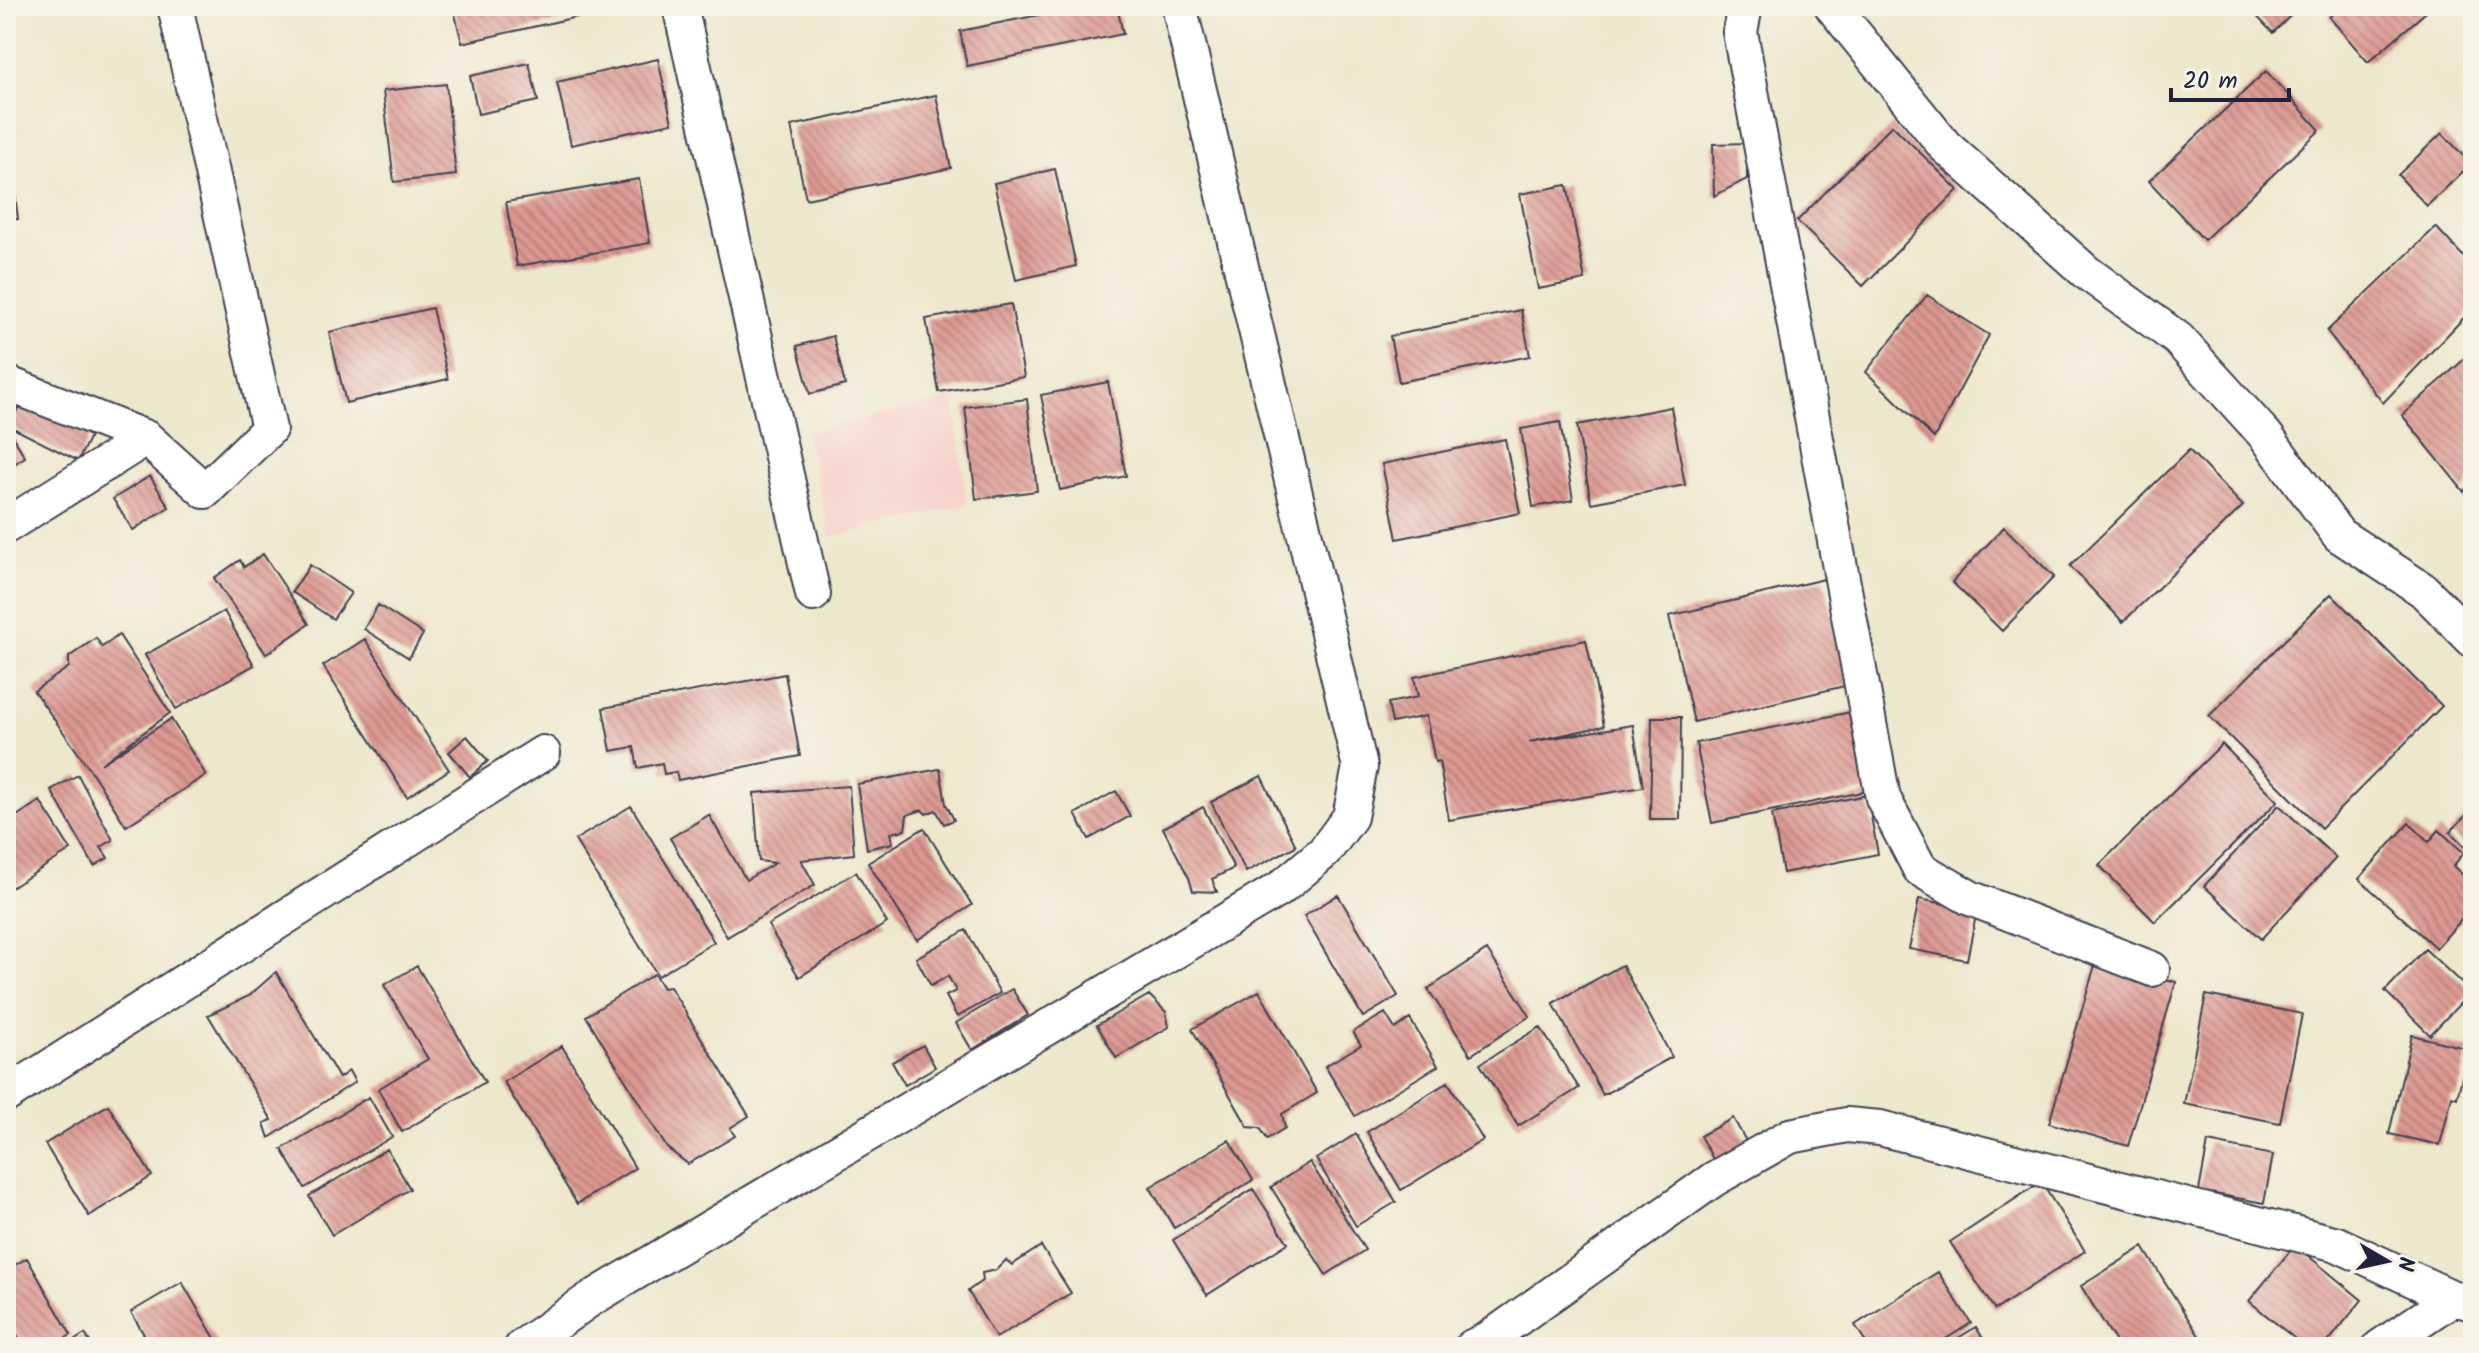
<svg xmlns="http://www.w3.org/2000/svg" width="2479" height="1353" viewBox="0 0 2479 1353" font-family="Kalam,sans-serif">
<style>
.built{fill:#f7d0ca}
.building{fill:url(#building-back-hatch)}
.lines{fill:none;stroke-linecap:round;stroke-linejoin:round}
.street-casing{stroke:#404051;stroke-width:38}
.street{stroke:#fff;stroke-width:34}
</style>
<defs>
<pattern id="building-back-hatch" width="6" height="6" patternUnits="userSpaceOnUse" patternTransform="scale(2)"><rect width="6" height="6" fill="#db9790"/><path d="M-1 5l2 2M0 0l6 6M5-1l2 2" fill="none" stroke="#b17b77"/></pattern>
</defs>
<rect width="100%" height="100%" fill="#f7f3e8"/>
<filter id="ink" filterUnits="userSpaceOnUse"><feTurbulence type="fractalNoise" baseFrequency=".0125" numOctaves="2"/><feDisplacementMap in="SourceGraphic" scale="16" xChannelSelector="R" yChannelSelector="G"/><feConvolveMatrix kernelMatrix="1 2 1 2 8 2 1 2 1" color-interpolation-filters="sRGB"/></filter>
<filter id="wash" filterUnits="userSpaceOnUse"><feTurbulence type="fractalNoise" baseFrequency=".006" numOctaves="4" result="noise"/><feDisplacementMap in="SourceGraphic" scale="32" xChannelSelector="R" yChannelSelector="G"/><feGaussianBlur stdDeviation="1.8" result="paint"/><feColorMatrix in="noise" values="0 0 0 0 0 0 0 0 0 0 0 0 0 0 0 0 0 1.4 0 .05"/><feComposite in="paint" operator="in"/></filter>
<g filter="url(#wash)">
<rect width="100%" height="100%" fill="#ede7cc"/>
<path class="built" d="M954,398l13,107 -137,32 -24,-105z"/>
<g id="blocks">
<path class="building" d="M453,6h168v1l-159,36z
M1083,6h34l6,28 -156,32 -7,-35z
M2247,6h53l-27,27z
M2341,6h92l-65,56 -39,-45z
M658,59l14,64 -101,22 -14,-63z
M529,63l9,38 -60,13 -8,-38z
M2266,71l54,59 -116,110 -55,-59z
M446,84l10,91 -62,7 -11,-91z
M936,95l15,73 -145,31 -15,-73z
M1892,125l66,65 -95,96 -66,-65z
M2442,133l29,31 -44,42 -29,-31z
M1747,143v36l-33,17 -1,-52z
M12,168l6,51 -12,1v-51z
M1055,169l21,97 -60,14 -22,-97z
M639,179l11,64 -133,23 -11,-64z
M1567,185l18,95 -47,9 -18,-95z
M2436,227l37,40v41l-90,95 -56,-72z
M1927,295l62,40 -55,103 -68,-66z
M1011,304l13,73 -85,15 -13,-73z
M432,308l16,71 -102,24 -17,-71z
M1521,310l9,46 -131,26 -9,-46z
M833,336l12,49 -35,9 -13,-48z
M2469,355l4,4v116l-9,17 -62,-77z
M1108,382l18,94 -66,14 -19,-95z
M1027,399l10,92 -61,8 -11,-92z
M21,402l69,34 -12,25 -69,-35z
M1671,407l14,78 -94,18 -14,-78z
M1560,422l13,78 -40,7 -12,-78z
M6,425l19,32 -19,12z
M1505,439l15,74 -123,26 -15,-75z
M2189,450l54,56 -120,116 -53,-56z
M150,476l19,31 -36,23 -20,-31z
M2004,527l50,50 -52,54 -50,-49z
M263,554l46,70 -43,30 -52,-76 26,-18 4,7z
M310,565l41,28 -18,26 -41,-27z
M1824,579l25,106 -155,37 -25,-106z
M2331,594l111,112 -121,122 -112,-112z
M378,605l45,29 -14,24 -45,-29z
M224,611l30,54 -78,44 -31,-54z
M119,635l51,78 -69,51 70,-45 35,56 -80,51 -35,-55 -57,-80 35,-24v-10l27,-19 6,9z
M365,639l84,131 -42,27 -84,-131z
M1586,640l18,86 -75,16 104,-17 10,62 -194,33 -10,-59 -4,1 -9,-46 -34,7 -4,-20 30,-6 -4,-20z
M785,674l15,82 -122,24 -2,-8 -12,2 -2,-11 -24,5 -4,-21 -23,4 -8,-43z
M1856,711l16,79 -160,33 -16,-80z
M1652,717h29l-1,102h-30z
M467,736l21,25 -18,16 -21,-25z
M2222,744l56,57 -123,121 -56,-57z
M940,769l6,35 8,16 -10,4 -8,-14 -10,4 -4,-4 -15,5 -2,15 -14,3 2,10 -26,6 -10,-65z
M78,775l35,65 -12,7 7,11 -14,8 -43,-76z
M1261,776l35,70 -50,26 -35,-70z
M849,786l5,68 -53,6 14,25 -88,52 -57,-99 39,-23 37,65 29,-17 -16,-2 -5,-68z
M1116,791l14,25 -41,23 -14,-25z
M1867,795l11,59 -95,19 -11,-59z
M40,801l31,49 -65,41v-68z
M2279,805l57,53 -75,81 -57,-53z
M631,806l83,136 -56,34 -83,-136z
M1203,807l31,61 -22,11 5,13 -24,-1 -4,-13 -26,-50z
M2473,808v46l-23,-22z
M2409,823l20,19 10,-12 25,23 -11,13 20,18v23l-37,41 -77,-69z
M924,828l48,77 -55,35 -49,-77z
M856,872l31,51 -88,54 -31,-52z
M1338,895l60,101 -35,21 -59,-101z
M1919,899l58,11 -10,50 -58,-11z
M966,930l34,63 -43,24 -11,-21 10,-5 -8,-15 -17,10 -15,-28z
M2425,949l46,43 -41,43 -45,-44z
M1487,950l43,66 -59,39 -43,-66z
M2097,958l79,24 -48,164 -79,-23z
M1622,965l50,92 -69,38 -50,-92z
M417,966l68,116 -83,50 -24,-43 50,-30 -44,-74z
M276,972l63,106 10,-7 6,11 -86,56 -5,-15 8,-3 -64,-105 41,-19z
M654,974l9,14 7,-1 79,129 -19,12 5,8 -47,28 -21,-16 -81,-132z
M1012,989l16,26 -56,35 -16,-27z
M1259,991l58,102 -35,21 3,14 -18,11 -7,-11 -12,-1 -56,-98z
M1149,995l17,17 3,15 -53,31 -19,-33z
M2206,995l96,19 -22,109 -96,-19z
M1385,1013l10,16 15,-10 28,47 -83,50 -30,-50 36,-21 -8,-13z
M1540,1027l39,61 -61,38 -38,-62z
M2412,1035l57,14 -12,49 -5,-2 -12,49 -51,-11z
M923,1045l12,22 -30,18 -13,-23z
M562,1046l73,122 -58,36 -73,-122z
M1448,1082l35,58 -82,50 -34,-58z
M369,1097l23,40 -87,51 -23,-39z
M108,1105l44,71 -63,40 -44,-72z
M1733,1118l17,30 -33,18 -17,-30z
M1356,1134l40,68 -40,24 -40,-67z
M1229,1140l24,40 -79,48 -24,-41z
M2208,1142l65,13 -9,48 -65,-12z
M387,1149l23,40 -78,46 -23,-39z
M1310,1162l55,88 -39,25 -55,-88z
M2041,1182l44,69 -90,59 -45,-68z
M1253,1189l35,54 -81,52 -34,-55z
M2295,1245l67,55 -38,47h-19l-56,-46z
M1041,1246l30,47 -75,45 -28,-47 15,-11 -1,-7 14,-3 10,-10 6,5z
M2143,1247l63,100h-87l-38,-61z
M27,1258l44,77 -21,12h-26l-18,-32v-45z
M1938,1272l33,51 -38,24h-64l-14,-22z
M182,1282l38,65h-69l-20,-35z
M1976,1327l12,20h-44z
M85,1334l8,13h-29z"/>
</g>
</g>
<g filter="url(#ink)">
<use href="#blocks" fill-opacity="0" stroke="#404051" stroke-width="2"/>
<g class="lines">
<g class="street-casing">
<path id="street" d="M680,6l133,588
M1745,6l-5,26 143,766 37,71 50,29 182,71
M1832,6l113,140 141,126 92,67 88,97 73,99 84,55 50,50
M6,383l140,55 59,53 64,-62 -94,-423
M6,526l140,-88
M6,1095l537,-342
M522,1347l67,-47 692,-412 43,-36 26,-35 10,-50 -181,-761
M1472,1347l15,-7 227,-161 76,-43 57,-11 33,3 457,116 116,54 20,5
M2380,1347l73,-49"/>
</g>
<use href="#street" class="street"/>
</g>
</g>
<rect width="2479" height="1353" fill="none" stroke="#f7f3e8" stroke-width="32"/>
<g transform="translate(2387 1261) rotate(99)" stroke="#f7f3e8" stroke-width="6" paint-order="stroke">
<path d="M0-6L14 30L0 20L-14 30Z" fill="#22223b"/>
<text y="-12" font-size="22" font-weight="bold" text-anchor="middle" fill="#22223b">N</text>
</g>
<path d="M2171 88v12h118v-12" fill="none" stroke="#22223b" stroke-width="4"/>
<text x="2183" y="88" font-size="24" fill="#22223b" stroke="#f7f3e8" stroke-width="6" paint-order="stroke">20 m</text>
</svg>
